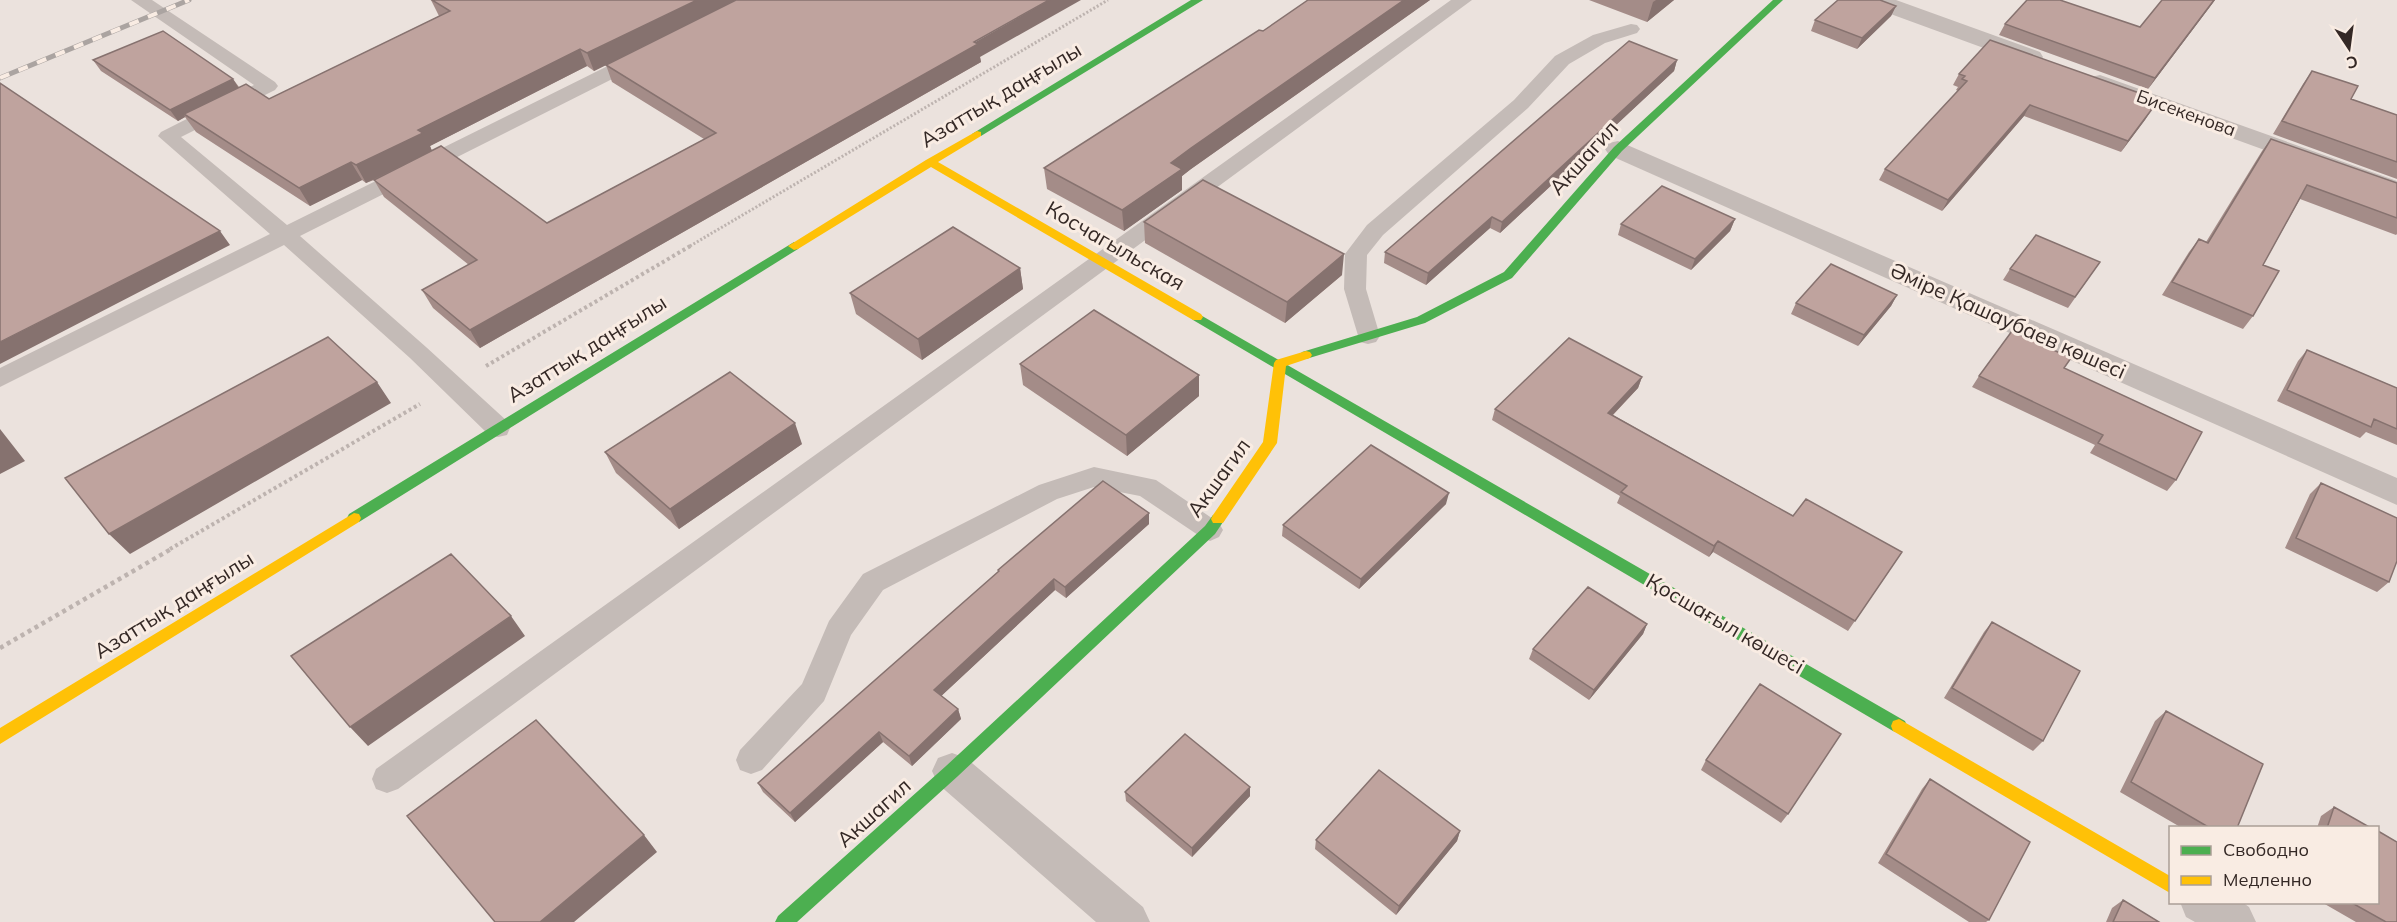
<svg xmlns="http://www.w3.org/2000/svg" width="2397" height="922" viewBox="0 0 2397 922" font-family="Mulish,sans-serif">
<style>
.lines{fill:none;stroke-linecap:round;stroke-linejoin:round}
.path-far2{stroke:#bdb3af;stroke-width:3;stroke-dasharray:2 2;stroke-linecap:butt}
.path-far1{stroke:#bdb3af;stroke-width:4;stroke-dasharray:3 3;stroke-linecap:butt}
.path{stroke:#bdb3af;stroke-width:4.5;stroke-dasharray:4 4;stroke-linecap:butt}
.lane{fill:#c4bbb7;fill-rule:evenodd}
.street{fill:#c4bbb7;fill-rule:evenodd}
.fast{fill:#4caf50;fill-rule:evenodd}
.slow{fill:#ffc107;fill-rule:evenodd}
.rail-casing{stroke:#aba4a1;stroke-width:5}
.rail{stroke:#f9ece3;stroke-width:4;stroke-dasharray:10;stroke-linecap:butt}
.wall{fill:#a48c88;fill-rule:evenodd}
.shaded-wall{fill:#86726f}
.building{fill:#bfa39e;stroke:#86726f;stroke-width:1.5}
.labels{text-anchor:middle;stroke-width:6;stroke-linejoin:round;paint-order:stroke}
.far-street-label{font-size:18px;fill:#342825;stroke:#f9ece3}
.street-label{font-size:21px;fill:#342825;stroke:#f9ece3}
</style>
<rect width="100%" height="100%" fill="#ebe2dd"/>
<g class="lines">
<path class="path-far2" d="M690,246l418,-246"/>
<path class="path-far1" d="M486,366l206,-121
M170,549l250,-145"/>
<path class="path" d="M0,648l173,-100"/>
<path class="lane" d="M131,0h21l123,82 3,4 -3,4 -94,47 106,88 347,-172h14l2,4 -2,4 -348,175 126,111 81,74 3,7 -3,7 -9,2 -9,-2 -79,-77 -126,-113 -284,142v-19l270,-134 -112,-98 3,-4 93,-47z
M1451,0h21l-1074,789 -11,4 -11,-4 -4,-10 4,-10z
M1631,24l6,1 3,4 -3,4 -32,10 -36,21 -41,44 -145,127 -16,20 -1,34 14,47 -4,6 -8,2 -8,-2 -16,-53 1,-35 22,-29 147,-125 41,-44 38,-21z
M1094,467l62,13 63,43 4,7 -4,7 -9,4 -9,-4 -61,-41 -46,-9 -37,12 -174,91 -32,45 -27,66 -62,69 -11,4 -11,-4 -4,-10 4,-10 62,-66 27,-63 34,-47 176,-89z"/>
<path class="street" d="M1863,0h33l144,52 3,5 -3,5 -9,2 -9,-2 -156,-57z
M2100,75l297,106v17l-306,-111 -3,-5 3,-5z
M1618,141l779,337v27l-788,-350 -4,-6 4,-6z
M952,753l14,5 177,149 7,15h-54l-158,-138 -6,-13 6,-13z
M2180,902h62l7,5 7,15h-61l-9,-5z"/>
<path class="fast" d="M1191,0h12l-222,136h-8l-1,-2z
M1773,0h10l-161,151 -110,127 -87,45 -119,36 -4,-1 -2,-3 2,-3 115,-35 87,-45 110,-125z
M794,242l6,4 -2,3 -439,273h-10l-2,-4 2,-4z
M1197,313l708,408 2,5 -2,5 -6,2 -6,-2 -700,-411 -2,-3z
M1218,514l5,1 2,4 -10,15 -257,242 -161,146h-22l3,-6 168,-150 259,-240 8,-11z"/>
<path class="slow" d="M977,131l4,1v4l-43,26 263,152 2,3 -2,3h-8l-262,-153 -133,82 -4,1 -6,-4 138,-86z
M1306,351l4,1 2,3 -2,3 -24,8 -9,77 -54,80h-10l-2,-4 2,-4 50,-73 11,-79 2,-3z
M354,513l5,1 2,4 -2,4 -359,222v-16z
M1899,719l271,157v17l-277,-162 -2,-5 2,-5z"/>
<g class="rail-casing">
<path id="rail" d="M0,78l189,-78"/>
</g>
<use href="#rail" class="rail"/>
</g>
<path class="wall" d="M431,0l549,57 1,5 -501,286 -47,-40 -11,-18 47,-25 -85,-68 -10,-17 -8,3 -4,-3 -52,26 -114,-74 -11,-15 -7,4 -77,-50 -8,-11 140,19 6,8 30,12 170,-83zM606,65l6,17 92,57 -157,84 -115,-72 -2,-5 157,-80 7,5z
M1308,0h122l-239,169 -9,7v14l-58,41 -77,-42 -3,-21 219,-137z
M1589,0h85l-27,22z
M2215,0l-67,89 -149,-54 6,-11 135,3z
M1896,6l-5,10 -34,33 -46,-18 4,-11z
M1677,60l-3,11 -174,162 -10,-5 -64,57 -42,-22 1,-11z
M2312,71l39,28 46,16v64l-124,-45 30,-50z
M1959,74l183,20 -5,9 15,6 -31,43 -97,-36 -82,95 -63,-31 6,-11 73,-78 -2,-1 2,-3 -5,-2z
M2271,139l126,44v51l-1,1 -96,-36 -37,66 -10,51 -10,13 -81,-34 27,-43 10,-13 7,3 56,-91z
M1735,219l-5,12 -39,39 -73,-35 3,-11z
M1144,222l198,53 -57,48 -140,-80z
M2100,262l-32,46 -65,-28 7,-11z
M1020,268l3,21 -101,71 -66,-46 -6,-21z
M1897,295l-6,11 -33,40 -67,-32 5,-11z
M2307,350l90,38v57l-31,-13 -6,6 -83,-37 21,-40z
M1020,364l179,11v21l-72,60 -104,-71z
M2064,368l112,112 -9,11 -77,-38 5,-8 -123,-58 7,-11z
M1642,377l-4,11 -25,27 180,101 109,36 -54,79 -135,-79 -4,5 -92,-54 3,-7 -128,-76 3,-11z
M802,444l-123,85 -63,-56 -11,-21z
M2321,483l68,99 -12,10 -92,-44 25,-54z
M1446,504l-87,85 -77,-53 1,-11z
M1149,513v11l-83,74 -11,-8 -114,106 17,13 3,10 -49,47 -29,-24 -88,80 -32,-30 -5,-9 240,-211v-2z
M1992,622l51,119 -10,10 -89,-53 40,-66z
M1647,624l-4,10 -54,66 -60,-41 4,-10z
M2166,711l71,117h-55l-62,-36 35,-71z
M1706,760l82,54 -7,9 -80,-53z
M1930,779l59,141 -3,2h-17l-91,-59 44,-74z
M1250,787v9l-58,61 -66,-56 -1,-9z
M2334,807l37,21h-54l4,-12z
M1460,831l-3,10 -61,74 -81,-66 1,-9z
M2123,900l36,22h-53l6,-14z
M2323,903h55l19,19h-41z"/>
<path class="shaded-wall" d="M697,0h40l-143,71 -7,-18z
M1049,0h32l-101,57 1,5 -501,286 -10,-18z
M1404,0h26l-239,169 -9,7v14l-58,41 -2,-21 49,-47 20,-15z
M1656,0h18l-27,22 6,-20z
M2214,0h1l-67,89 7,-11z
M1896,6l-5,10 -34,33 5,-11z
M580,49l7,17 -157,80 2,5 -66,32 -10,-18 62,-35z
M1677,60l-3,11 -174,162 2,-11z
M233,79l7,11 -56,24 1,3 -7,4 -8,-11z
M2030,105l-6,11 -82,95 6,-11z
M2152,109l-7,11 -24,32 7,-11z
M351,162l11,18 -52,26 -11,-18z
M1492,217l-2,11 -64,57 2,-12z
M1735,219l-5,12 -39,39 4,-11z
M220,231l10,14 -230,119v-22z
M1344,254l-2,21 -57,48 2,-21z
M1020,268l3,21 -101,71 -4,-21z
M1897,295l-6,11 -33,40 6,-11z
M1199,375v21l-72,60 -1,-21z
M1642,377l-4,11 -34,36 4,-11z
M377,382l14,21 -261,151 -21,-20z
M795,423l7,21 -123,85 -9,-20z
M0,429l25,32 -25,13z
M1449,493l-3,11 -87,85 2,-10z
M1149,513v11l-83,74 -1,-11z
M1718,541l-5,11 -4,5 5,-11z
M1054,579l1,11 -118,110 -3,-10z
M511,616l14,20 -157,110 -18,-19z
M1647,624l-4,10 -54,66 5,-10z
M958,709l3,10 -49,47 -3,-10z
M879,732l4,10 -88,80 -5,-9z
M1250,787v9l-58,61v-9z
M1460,831l-3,10 -61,74 3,-9z
M644,835l13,17 -83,70h-34z"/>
<path class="building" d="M432,0h265l-110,53 -7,-4 -162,81 5,3 -67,32 -5,-3 -52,26 -115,-74 62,-30 23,15 181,-88z
M736,0h313l-75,42 4,2 -508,286 -48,-40 55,-30 -103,-80 67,-34 106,77 169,-90 -110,-68z
M1308,0h96l-213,148 -20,15 11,6 -60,41 -78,-42 215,-138 4,1z
M1838,0h42l16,6 -34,32 -47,-18z
M2027,0h33l80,27 22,-27h52l-59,78 -150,-54z
M163,31l70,48 -63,31 -77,-50z
M1990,40l152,54 -6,9 16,6 -24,32 -98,-36 -82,95 -63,-31 82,-88 -5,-2 3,-3 -6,-2z
M1629,41l48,19 -175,162 -10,-5 -64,56 -43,-21z
M2312,71l46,15 -7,13 46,16v47l-115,-41z
M0,83l220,148 -220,111z
M2271,139l126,44v35l-90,-33 -44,80 16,6 -26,45 -81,-34 27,-43 9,4z
M1203,180l141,74 -57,48 -143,-80z
M1662,186l73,33 -40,40 -74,-35z
M953,227l67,41 -102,71 -68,-46z
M2036,235l64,27 -25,35 -65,-28z
M1831,264l66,31 -33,40 -68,-32z
M1094,310l105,65 -73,60 -106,-71z
M2012,331l59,27 -7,10 138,64 -26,48 -78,-37 5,-8 -124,-59z
M328,337l49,45 -268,152 -44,-56z
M1569,338l73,39 -34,36 185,103 13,-17 96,53 -47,69 -137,-80 -4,5 -93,-54 6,-6 -132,-77z
M2307,350l90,38v41l-23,-10 -3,8 -84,-37z
M730,372l65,51 -125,86 -65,-57z
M1371,445l78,48 -88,86 -78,-54z
M1103,481l46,32 -84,74 -11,-8 -120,111 24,19 -49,47 -30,-24 -89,81 -32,-30 241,-212 -1,-1z
M2321,483l76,35v43l-8,21 -93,-44z
M451,554l60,62 -161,111 -59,-71z
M1588,587l59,37 -53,66 -61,-41z
M1992,622l88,49 -37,70 -91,-53z
M1760,684l81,50 -53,80 -82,-54z
M2166,711l97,53 -26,64h-27l-79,-46z
M536,720l108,115 -104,87h-45l-88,-106z
M1185,734l65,53 -58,61 -67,-56z
M1379,770l81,61 -61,75 -83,-66z
M1930,779l100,63 -41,78 -103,-66z
M2334,807l37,21h-44z
M2378,831l19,11v80h-11l-34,-19h26z
M2123,900l36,22h-46z"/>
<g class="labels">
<g class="far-street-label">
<text transform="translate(2186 113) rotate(20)" y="6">Бисекенова</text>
</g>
<g class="street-label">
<text transform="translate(1001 95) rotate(-31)" y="7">Азаттық даңғылы</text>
<text transform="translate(1584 158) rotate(-48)" y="7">Акшагил</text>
<text transform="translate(1115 246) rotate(30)" y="7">Косчагыльская</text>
<text transform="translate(2008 321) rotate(24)" y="7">Әміре Қашаубаев көшесі</text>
<text transform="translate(587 349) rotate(-32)" y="7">Азаттық даңғылы</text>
<text transform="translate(1219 478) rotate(-54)" y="7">Акшагил</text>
<text transform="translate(174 605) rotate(-32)" y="7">Азаттық даңғылы</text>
<text transform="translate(1725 624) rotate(30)" y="7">Қосшағыл көшесі</text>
<text transform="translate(874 813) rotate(-42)" y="7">Акшагил</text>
</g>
</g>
<rect x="2169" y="826" width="210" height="78" fill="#f9ece3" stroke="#aa9e97" stroke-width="1.5"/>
<rect x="2181" y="846" width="30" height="9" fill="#4caf50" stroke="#aa9e97" stroke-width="1.5"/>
<text x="2223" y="856" font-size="18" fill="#342825">Свободно</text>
<rect x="2181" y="876" width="30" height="9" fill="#ffc107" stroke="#aa9e97" stroke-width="1.5"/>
<text x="2223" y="886" font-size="18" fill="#342825">Медленно</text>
<g transform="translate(2349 48) rotate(167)" stroke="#f9ece3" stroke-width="4.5" paint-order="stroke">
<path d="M0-4.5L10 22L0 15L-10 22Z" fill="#342825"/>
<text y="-9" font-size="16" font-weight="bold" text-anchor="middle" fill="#342825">С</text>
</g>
</svg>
